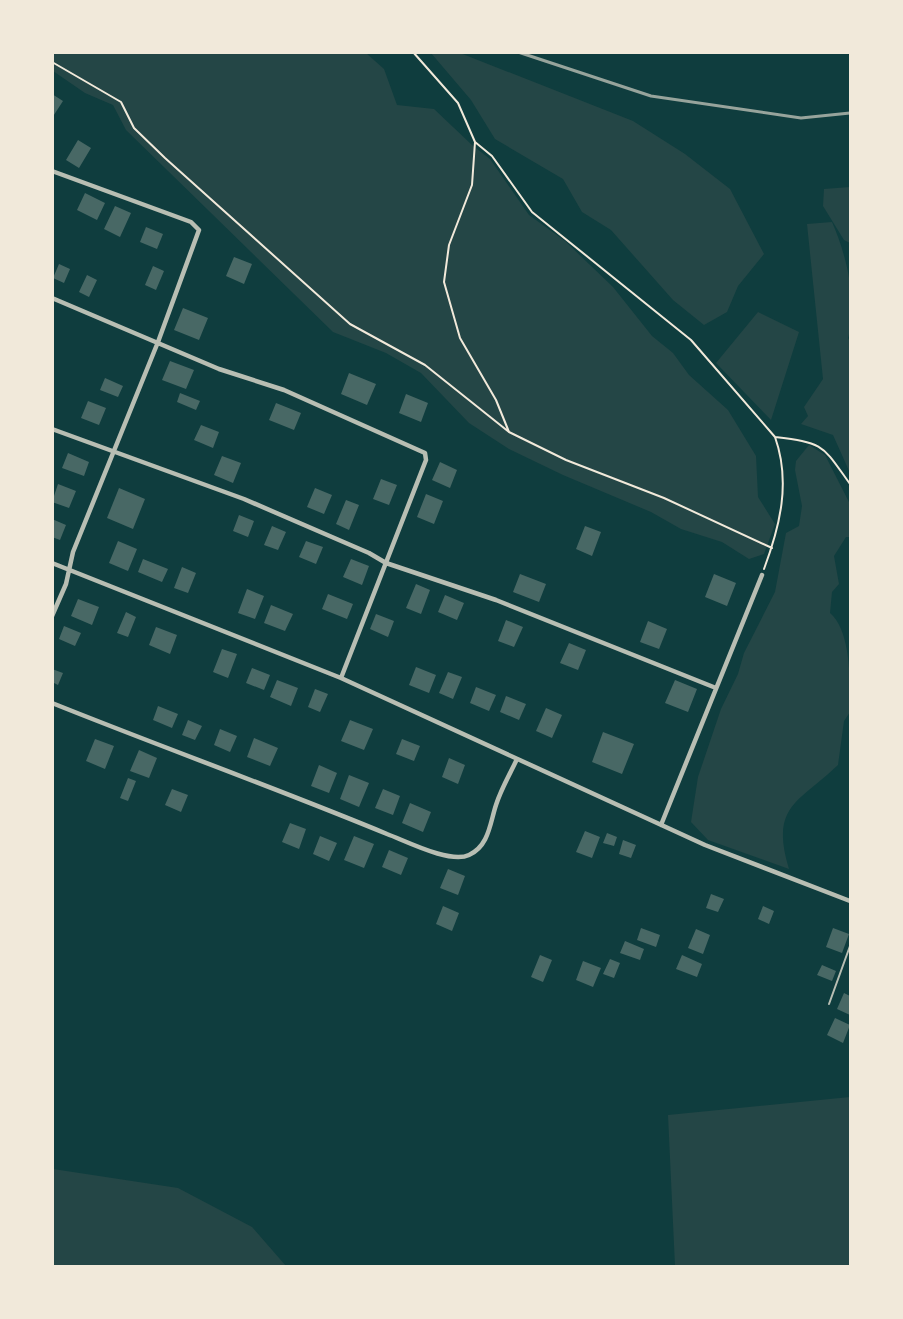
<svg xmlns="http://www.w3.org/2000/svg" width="903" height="1319" viewBox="0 0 903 1319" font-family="'Nunito Sans',sans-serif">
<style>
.green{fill:#244646}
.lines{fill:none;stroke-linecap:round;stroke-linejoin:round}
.stream{stroke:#0a2a2b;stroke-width:3}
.building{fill:#486865}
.path{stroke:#f1e9da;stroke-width:2}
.service{stroke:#b8beb3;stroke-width:2}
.minor{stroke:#b8beb3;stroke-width:4.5}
.rail{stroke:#97a49c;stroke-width:3}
</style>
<rect width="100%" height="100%" fill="#0f3d3e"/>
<path class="green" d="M52,53h314l18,16 13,36 37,4 38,36 18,14 39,56 36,26 48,46 39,49 21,17 16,22 39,35 28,46 2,41 17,27 -11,30 -15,5 -27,-17 -41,-13 -30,-17 -88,-37 -54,-26 -40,-26 -48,-50 -35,-20 -53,-21 -207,-202 -13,-25 -28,-12 -32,-22z
M431,53h29l173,68 52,33 45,35 34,65 -26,32 -11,26 -23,13 -31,-25 -62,-70 -29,-18 -19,-33 -68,-40 -24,-39z
M850,187v56l-6,-3 -21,-34 1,-17z
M832,222c14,31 27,83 16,116l2,4v131l-17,-38 -32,-11 7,-8 -4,-9 19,-28 -16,-155z
M758,312l41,20 -28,88 -55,-57z
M809,445l16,10 25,49v33h-4l-12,19 5,28 -7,8 -2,21c22,19 20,72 20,99l-6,9 -6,44c-40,38 -68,41 -49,104l-81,-29 -17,-18 7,-45 23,-68 17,-35 6,-21 31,-61 11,-59 13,-7 3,-20 -7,-36 1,-9z
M850,1097v169h-175l-7,-151z
M53,1169l125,19 74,39 34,39h-233z"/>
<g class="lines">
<path class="stream" d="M847,52l3,1"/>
</g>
<path class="building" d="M52,94l11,7 -11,17z
M78,140l13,8 -12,20 -13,-8z
M85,193l20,10 -8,17 -20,-10z
M115,206l16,7 -11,24 -16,-8z
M146,227l17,7 -6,15 -17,-7z
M234,257l18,7 -8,20 -18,-8z
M59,264l11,5 -6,14 -11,-5z
M153,266l11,5 -8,19 -11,-5z
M87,275l10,5 -8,17 -10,-5z
M183,308l25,10 -9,22 -25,-10z
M170,361l24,9 -8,19 -24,-9z
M349,373l27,11 -9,21 -26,-11z
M105,378l18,8 -5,11 -18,-7z
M180,393l20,8 -4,9 -19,-8z
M406,394l22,9 -7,19 -22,-9z
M88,401l18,7 -7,17 -18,-7z
M276,403l25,10 -7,17 -25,-10z
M201,425l18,7 -6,16 -19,-8z
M68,453l21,9 -5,14 -22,-8z
M222,456l19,7 -8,20 -19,-8z
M440,462l17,8 -7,18 -18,-8z
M381,479l16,6 -8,20 -16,-6z
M58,484l18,7 -7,17 -17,-6z
M119,488l26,11 -12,30 -26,-11z
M315,488l17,7 -8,19 -17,-7z
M426,494l17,7 -9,23 -17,-7z
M346,500l13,5 -10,25 -13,-6z
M239,515l15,6 -6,16 -15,-6z
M52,519l14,6 -6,15 -8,-3z
M272,526l14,6 -8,18 -14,-5z
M585,526l16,6 -9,24 -16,-7z
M118,541l19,8 -9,22 -19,-8z
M306,541l17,6 -7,17 -17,-7z
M143,559l25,10 -6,13 -24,-10z
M351,559l18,7 -7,19 -19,-8z
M182,567l14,6 -8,20 -14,-5z
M520,574l26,10 -7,18 -26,-10z
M714,574l22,9 -9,23 -22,-9z
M416,584l14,6 -9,24 -15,-6z
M247,589l17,7 -9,23 -17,-6z
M328,594l25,10 -6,15 -25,-10z
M445,595l19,8 -7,17 -19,-8z
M78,599l21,8 -7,18 -21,-9z
M271,605l22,9 -8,17 -21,-8z
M126,612l10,5 -8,20 -11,-4z
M376,614l18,7 -6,16 -18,-8z
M506,620l17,7 -9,20 -16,-6z
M648,621l19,8 -8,20 -19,-7z
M64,626l17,7 -6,13 -16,-7z
M156,627l21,8 -7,19 -21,-9z
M569,643l17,7 -8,20 -18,-7z
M222,649l15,5 -9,24 -15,-6z
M416,667l20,8 -7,18 -20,-8z
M252,668l18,7 -6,15 -18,-7z
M52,669l11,4 -5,12 -6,-3z
M448,672l14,5 -9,22 -14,-6z
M277,680l21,8 -7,18 -21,-9z
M675,680l22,9 -9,23 -23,-9z
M476,687l20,8 -7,16 -19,-8z
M315,689l13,5 -8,18 -12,-5z
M506,696l20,8 -7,16 -19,-8z
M158,706l20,8 -6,14 -19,-8z
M546,708l16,7 -10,23 -16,-7z
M188,720l14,6 -7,14 -13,-5z
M350,720l23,9 -9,21 -23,-9z
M220,729l17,7 -7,16 -16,-7z
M603,732l31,12 -12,30 -30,-12z
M254,738l24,10 -8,18 -23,-9z
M95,739l19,7 -9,23 -19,-8z
M402,739l18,7 -6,15 -18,-7z
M139,750l18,8 -8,20 -19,-7z
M449,758l16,7 -7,19 -16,-7z
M319,765l18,8 -8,20 -18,-7z
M349,775l20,8 -10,24 -19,-8z
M128,778l8,3 -8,20 -8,-3z
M172,789l16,6 -7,17 -16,-7z
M383,789l17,7 -7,19 -18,-7z
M410,803l21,9 -8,20 -21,-9z
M290,823l16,6 -7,20 -17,-7z
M585,831l15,6 -8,21 -16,-6z
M607,833l10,4 -3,9 -11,-3z
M320,836l17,7 -8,18 -16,-7z
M354,836l20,8 -10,24 -20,-8z
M623,840l13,5 -5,13 -12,-4z
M389,850l19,8 -7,17 -19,-8z
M448,869l17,7 -7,19 -18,-7z
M711,894l13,5 -6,13 -12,-4z
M443,906l16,7 -7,18 -16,-7z
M763,906l11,5 -5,13 -11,-5z
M641,928l19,7 -4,12 -19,-7z
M833,928l16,6 -7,19 -16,-6z
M696,929l14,6 -7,19 -15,-6z
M625,941l19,8 -4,11 -20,-7z
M540,955l12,5 -9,22 -12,-5z
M682,955l20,9 -5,13 -21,-8z
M610,959l10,4 -6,15 -11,-4z
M583,961l18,7 -8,19 -17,-7z
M822,965l14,6 -4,10 -15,-6z
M844,993l6,3v19l-13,-6z
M835,1018l15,7 -7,18 -16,-8z"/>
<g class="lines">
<path class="path" d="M413,52l45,51 17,39 17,14 40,56 159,128 84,97c16,45 5,89 -11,132
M52,62l69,40 13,26 31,30 185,166 75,41 84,67 57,28 98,38 108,50
M475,142l-3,43 -23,60 -5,37 16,56 36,62 13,32
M775,437c50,6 47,8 75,47"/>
<path class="service" d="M829,1004l21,-58"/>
<path class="minor" d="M52,171l139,51 8,8 -41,112 -85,210 -7,32 -14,32
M52,298l167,71 65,21 141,63 1,7 -85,218
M52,429l192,70 125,54 17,10 110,37 220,88
M52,563l289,115 364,167 145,56
M52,703c112,45 224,85 335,131 19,7 63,30 82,21 20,-9 21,-32 27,-50 5,-16 14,-31 21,-46
M661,825l101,-250"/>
<path class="rail" d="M518,52l133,44 150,22 49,-5"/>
</g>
<rect width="903" height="1319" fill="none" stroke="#f1e9da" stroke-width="108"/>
</svg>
